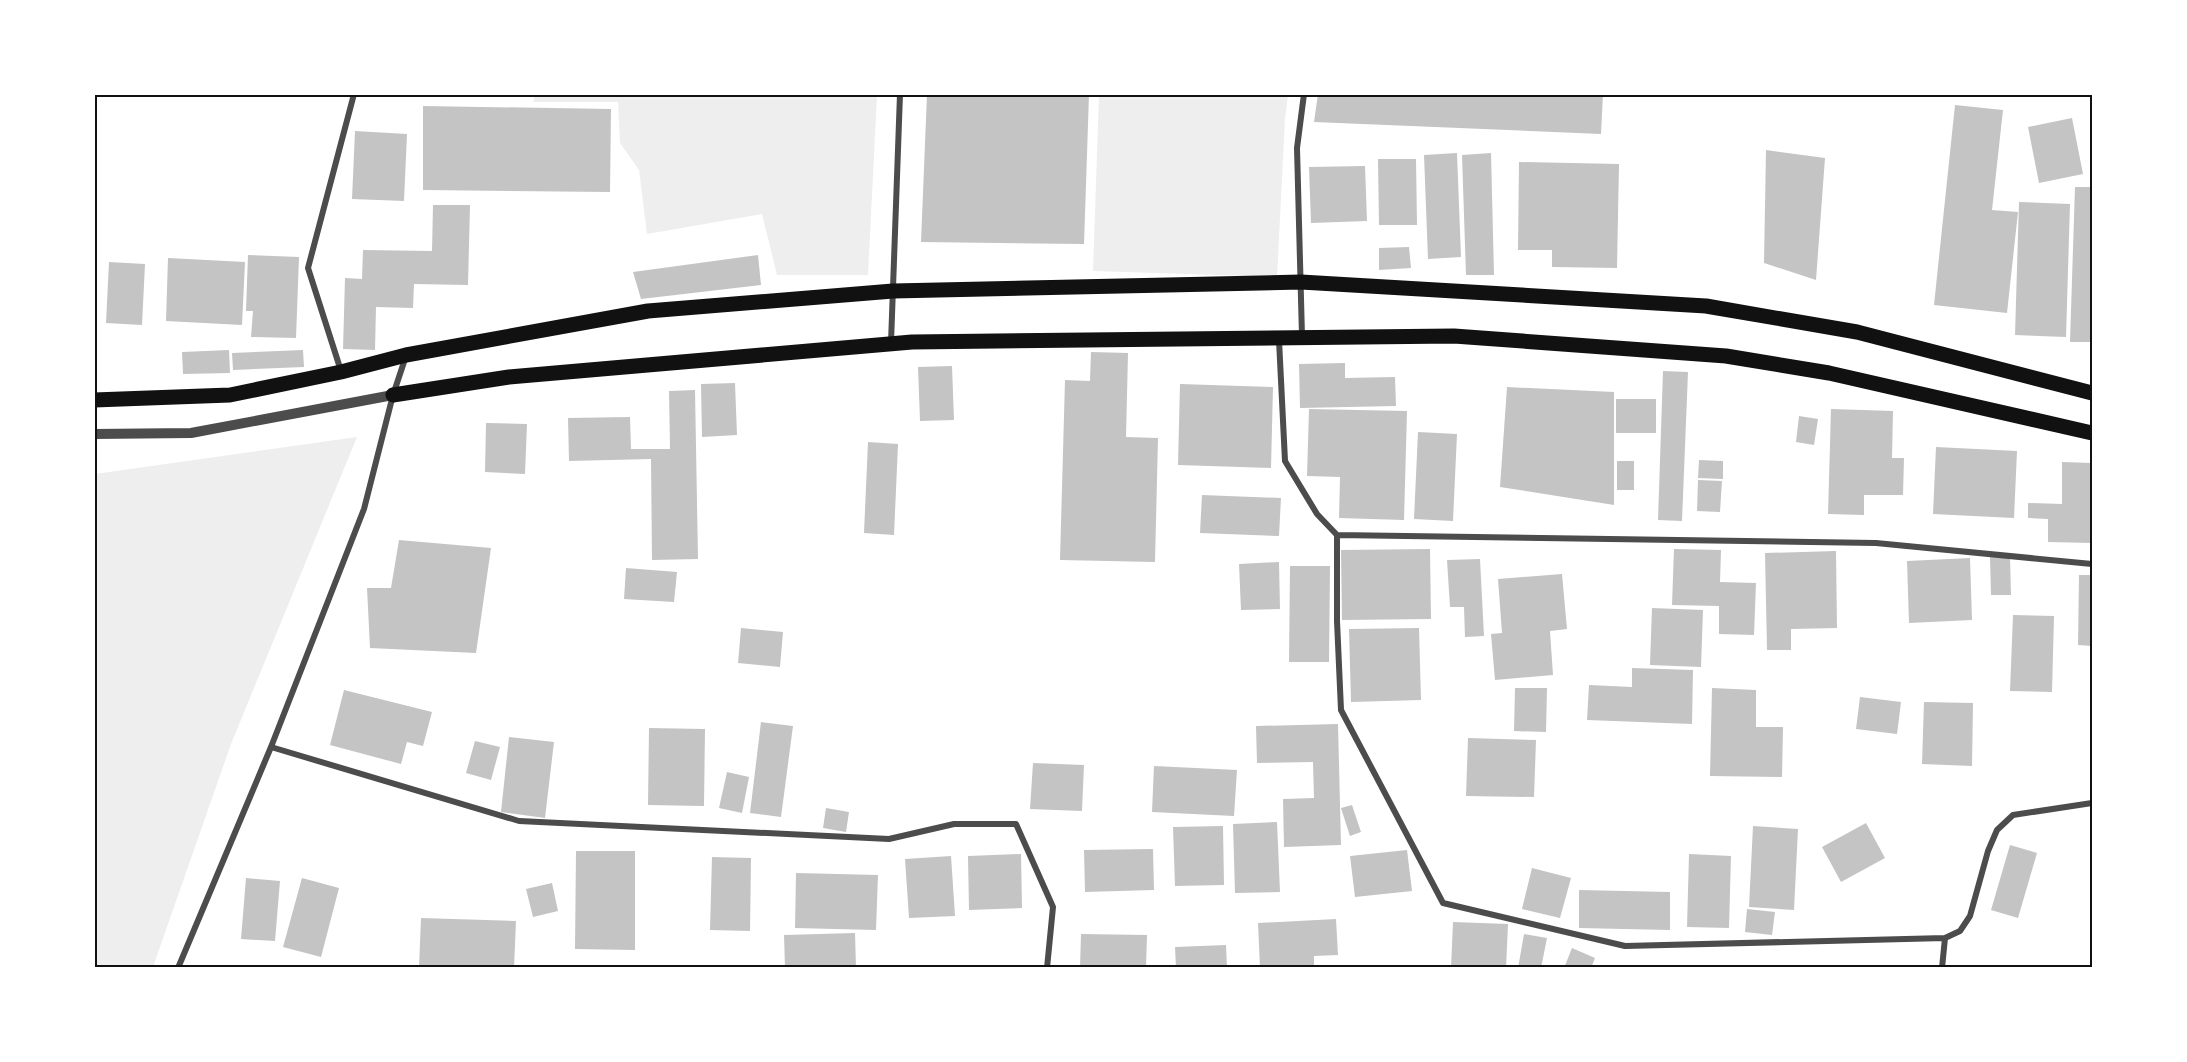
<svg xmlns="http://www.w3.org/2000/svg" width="2187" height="1062" viewBox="0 0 2187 1062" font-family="'Exo 2',sans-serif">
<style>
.green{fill:#eee}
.building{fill:#c4c4c4}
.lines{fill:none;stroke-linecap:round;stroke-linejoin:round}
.minor{stroke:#4c4c4c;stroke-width:6}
.tertiary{stroke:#4c4c4c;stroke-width:10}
.primary{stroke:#111;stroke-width:15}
.neatline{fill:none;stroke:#111;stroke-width:2}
</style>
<rect width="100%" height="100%" fill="#fff"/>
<path class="green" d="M535,95h342l-9,180h-91l-15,-61 -115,20 -8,-64 -19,-27 -2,-41h-85z
M1099,95h189l-3,24 -8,158 -184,-6z
M357,437l-126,307 -78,223h-58v-493z"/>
<path class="building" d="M927,94h162l-5,150 -163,-2z
M1318,94h285l-2,40 -287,-12z
M1955,105l48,5 -11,100 26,2 -11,101 -73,-8z
M423,106l188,3 -1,83 -187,-2z
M2072,118l11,56 -44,9 -11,-56z
M355,131l52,3 -3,67 -52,-2z
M1766,150l59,8 -9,122 -52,-17z
M1457,153l4,104 -33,2 -4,-104z
M1491,153l3,122h-28l-4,-120z
M1378,159h38l1,66h-38z
M1519,162l100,2 -2,104 -65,-1v-17h-34z
M1365,166l2,55 -56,2 -2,-56z
M2075,187h17v155h-22z
M2019,202l51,2 -4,133 -51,-2z
M433,205h37l-2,80 -54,-1 -1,24 -37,-1 -1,43 -32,-1 2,-71 17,1 1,-29 69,1z
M1409,247l2,21 -32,2v-22z
M248,255l51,2 -3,81 -45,-1 2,-26h-7z
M758,255l3,30 -120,14 -8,-27z
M168,258l77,4 -3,63 -76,-4z
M109,262l36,2 -3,61 -36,-2z
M229,350l1,23 -47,1 -1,-22z
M303,350l1,17 -71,3 -1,-17z
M1091,352l37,1 -2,84 32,1 -3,124 -95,-2 5,-180 25,1z
M1345,363v15l50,-1 1,29 -96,2 -1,-44z
M952,366l2,54 -34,1 -2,-54z
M1663,371l25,1 -6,149 -24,-1z
M735,383l2,52 -35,2 -1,-53z
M1180,384l93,3 -2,81 -93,-3z
M1507,387l107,5v113l-114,-18z
M695,390l3,169 -46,1 -1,-101 -82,2 -1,-43 62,-1 1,32h39l-1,-58z
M1616,399h40v34h-40z
M1309,409l98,2 -3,109 -65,-2 1,-41 -33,-1z
M1831,409l62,2 -1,47h12l-1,37h-39v20l-36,-1z
M1799,416l19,3 -4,26 -18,-3z
M486,423l41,1 -2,50 -40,-2z
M1418,432l39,2 -4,87 -39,-2z
M868,442l30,2 -4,91 -30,-2z
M1936,447l81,4 -3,67 -81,-4z
M1699,460l24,1v18l-25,-1z
M1617,461h17v29h-17z
M2062,462l30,1v80l-44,-1v-23l-20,-1v-15l34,1z
M1698,480l24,1 -2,31 -23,-1z
M1202,495l79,3 -2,38 -79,-3z
M399,540l92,8 -15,105 -106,-5 -3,-60h24z
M1430,549l1,70 -89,1 -1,-70z
M1674,549l47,1 -1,32 36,1 -2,52 -35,-1v-28l-47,-1z
M1836,551l1,77 -46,1v21h-24l-2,-97z
M1990,557h20l1,38h-20z
M1970,558l2,62 -63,3 -2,-62z
M1480,559l4,77 -19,1 -1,-30h-14l-3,-47z
M1279,562l1,47 -39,1 -2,-46z
M1290,566h40l-1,96h-40z
M626,568l51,4 -3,30 -50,-3z
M1562,574l5,55 -17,2 3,44 -58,5 -4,-46 11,-1 -4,-54z
M2079,575h13v71l-14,-1z
M1652,608l51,2 -2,57 -51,-2z
M2013,615l41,1 -2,76 -42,-1z
M741,628l42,4 -3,35 -42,-4z
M1419,628l2,72 -70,2 -2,-73z
M1632,668l61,2 -1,54 -105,-4 2,-35 43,2z
M1515,688h32l-1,44 -32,-1z
M1712,688l44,2v37h27l-1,50 -72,-1z
M344,690l88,22 -9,34 -16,-4 -6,22 -71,-19z
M1860,697l41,5 -4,32 -41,-5z
M1924,702l49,1 -1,63 -50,-2z
M761,722l32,4 -12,91 -31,-4z
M1338,724l3,121 -57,2 -1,-48 31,-1 -1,-36 -56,1 -1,-37z
M649,728l56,1 -1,77 -56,-1z
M509,737l45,5 -9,76 -44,-6z
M1468,738l68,2 -2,57 -68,-1z
M475,741l25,6 -9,33 -25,-7z
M1033,763l51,2 -2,46 -52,-2z
M1154,766l83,4 -3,46 -82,-4z
M727,772l22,5 -7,36 -23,-5z
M1352,805l9,27 -11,4 -9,-28z
M826,808l23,4 -3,20 -23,-4z
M1277,822l3,70 -45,1 -2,-69z
M1866,823l19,35 -44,24 -19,-35z
M1223,826l1,59 -49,1 -2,-59z
M1753,826l45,3 -4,81 -45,-3z
M2010,845l27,8 -19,65 -27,-8z
M1153,849l1,41 -69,2 -1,-42z
M1407,850l5,41 -57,6 -5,-41z
M576,851h59v99l-60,-1z
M1021,854l1,54 -53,2 -1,-54z
M1689,854l42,2 -2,72 -42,-1z
M951,856l4,60 -46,2 -4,-59z
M712,857l39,1 -1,73 -40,-1z
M1532,868l39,10 -11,40 -38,-9z
M796,873l82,2 -2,55 -81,-2z
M246,878l34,3 -5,60 -34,-2z
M302,878l37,10 -18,69 -38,-10z
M552,883l6,28 -25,6 -7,-28z
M1579,890l91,2v38l-91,-2z
M1747,909l28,3 -3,23 -27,-3z
M421,918l95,3 -2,47h-95z
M1336,919l2,36 -24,1v12h-54l-2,-45z
M1453,922l55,2 -2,44h-55z
M855,933l1,35h-71l-1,-33z
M1081,934l66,1 -1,33h-66z
M1524,934l23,4 -6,30h-23z
M1226,945l1,23h-51l-1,-21z
M1572,948l23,10 -4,10h-27z"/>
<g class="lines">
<path class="minor" d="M1302,336l-5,-188 7,-54
M1279,340l6,121 32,53 20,21 539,8 216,21
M891,343l9,-249
M341,371l-33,-103 46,-174
M1337,535v86l4,89 102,193 182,43 320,-8 15,-7 10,-15 18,-65 9,-21 16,-15 79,-12
M271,747l248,74 370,18 65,-15h62l37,83 -6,61
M178,968l93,-221 93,-238 29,-114 13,-39
M1942,968l3,-30"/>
<path class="tertiary" d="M94,434l97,-1 202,-38"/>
<path class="primary" d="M393,395l116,-18 403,-35 542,-6 272,20 103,17 263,60
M94,400l136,-5 111,-23 65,-17 242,-44 245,-20 408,-9 405,24 151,26 235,61"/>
</g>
<rect width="2187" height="1062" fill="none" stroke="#ffffff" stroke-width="192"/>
<rect x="96" y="96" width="1995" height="870" class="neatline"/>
</svg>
